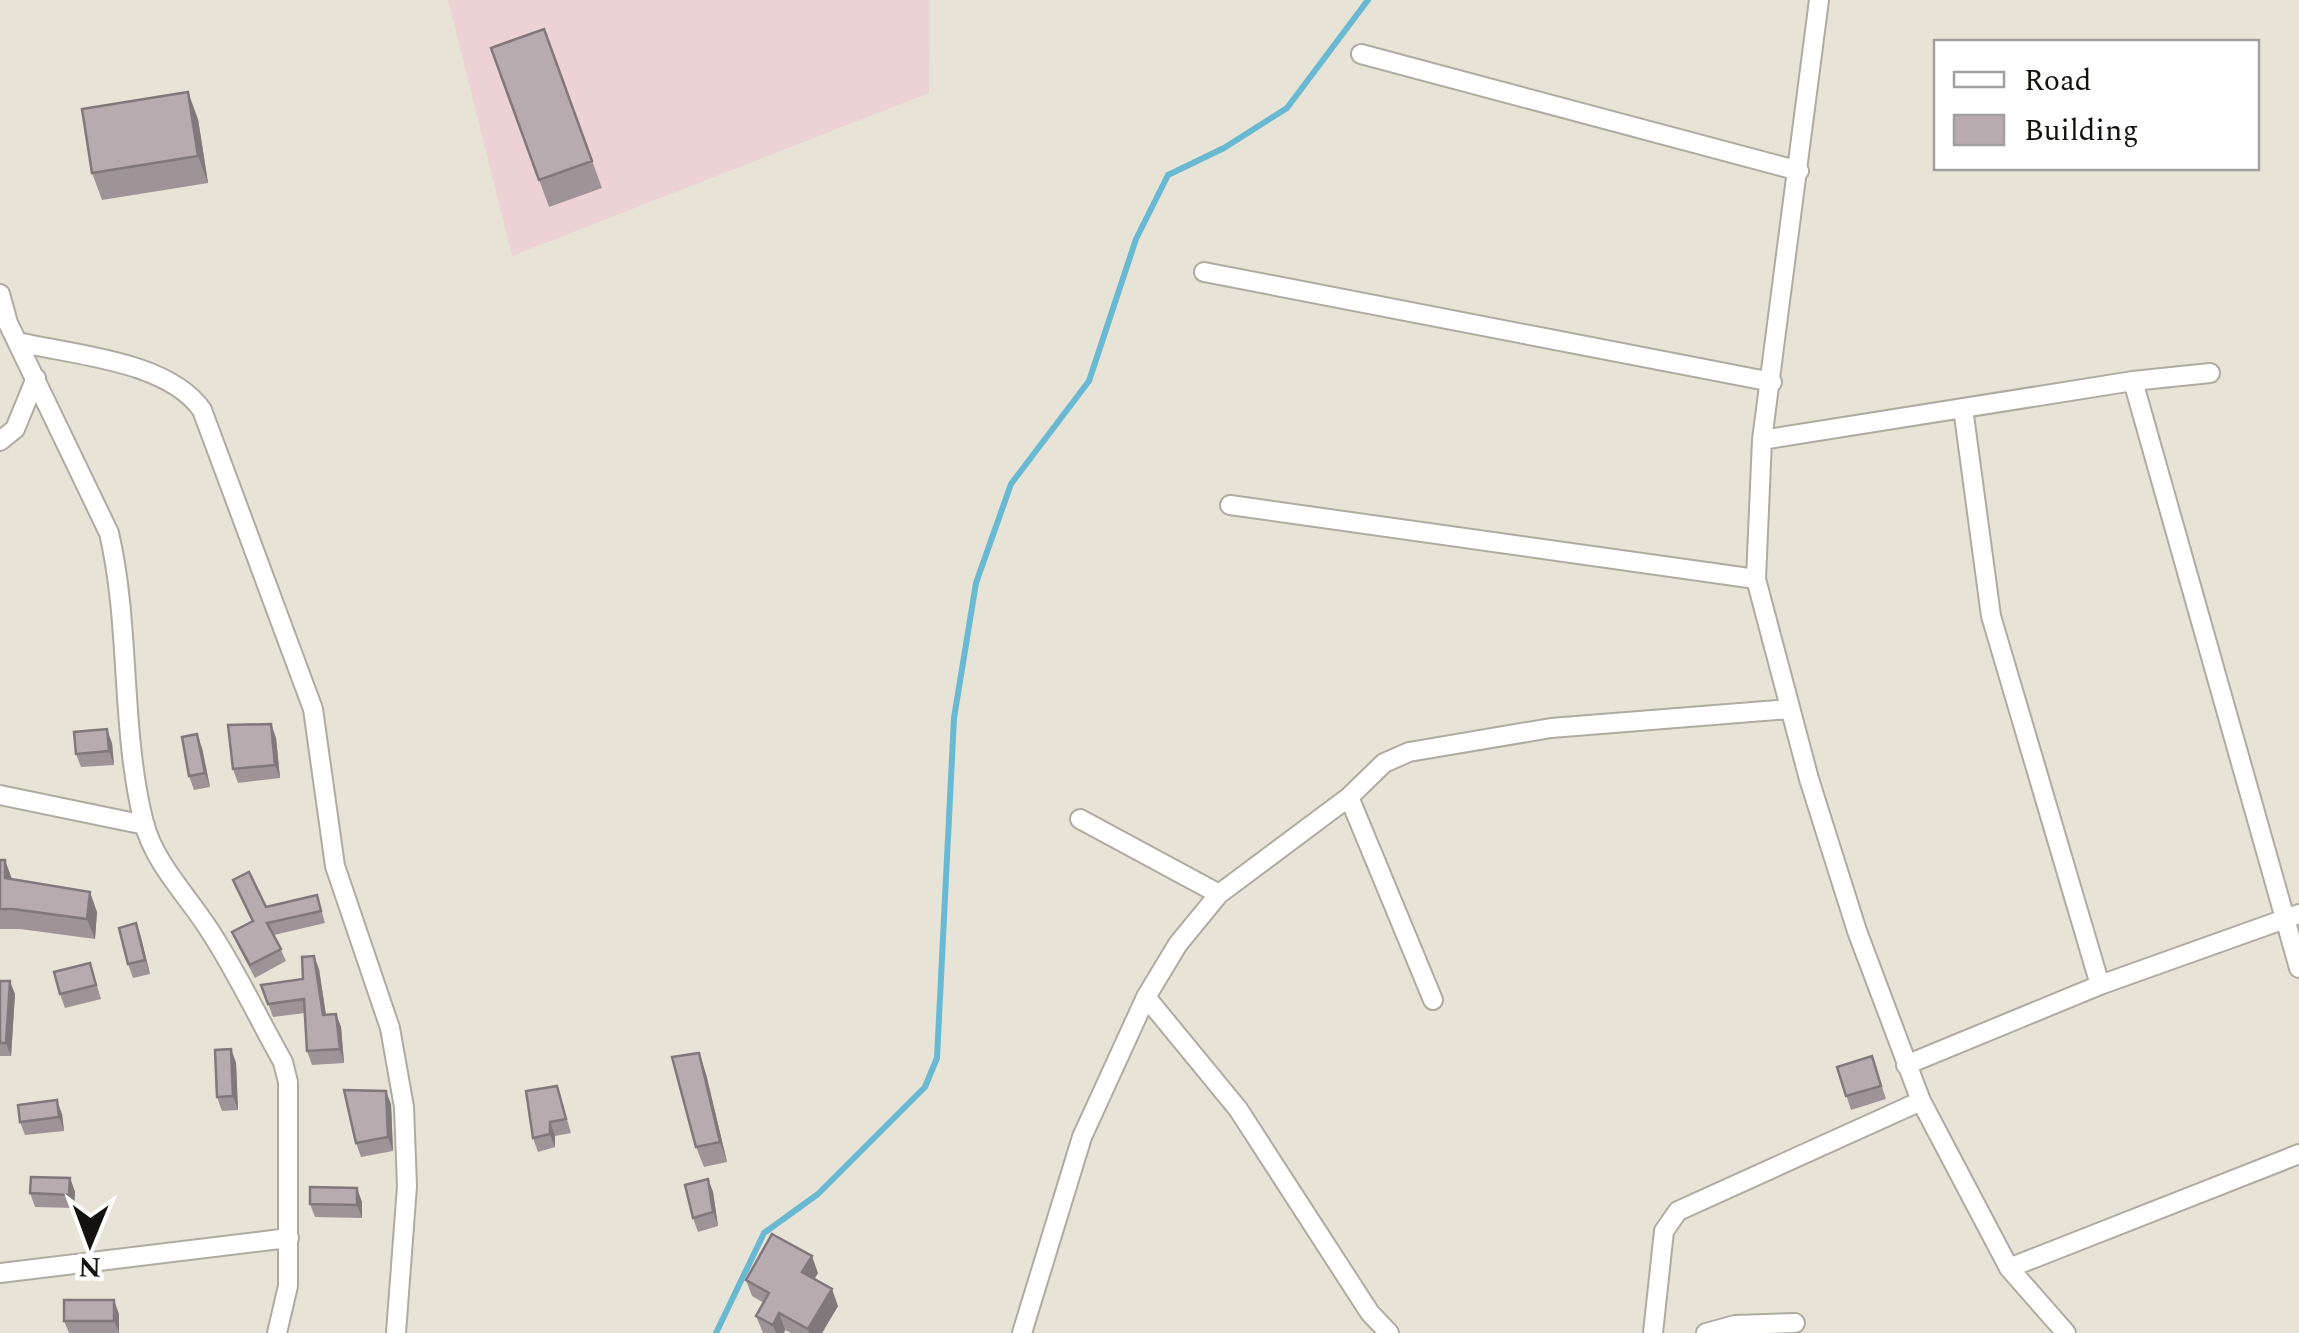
<svg xmlns="http://www.w3.org/2000/svg" width="2299" height="1333" viewBox="0 0 2299 1333" font-family="Spectral,serif">
<style>
.industrial{fill:#ecd2d5}
.lines{fill:none;stroke-linecap:round;stroke-linejoin:round}
.stream{stroke:#69b9d3;stroke-width:6}
.minor-casing{stroke:#b0aba0;stroke-width:22}
.minor{stroke:#fff;stroke-width:18}
.wall{fill:#9e9397}
.shaded-wall{fill:#81787b}
.building{fill:#b8abb0;stroke:#81787b;stroke-width:2.5}
</style>
<rect width="100%" height="100%" fill="#e8e3d7"/>
<path class="industrial" d="M448,0h482l-1,93 -417,163z"/>
<g class="lines">
<path class="stream" d="M716,1333l48,-100 54,-39 107,-107 12,-29 17,-340 22,-135 35,-99 78,-103 47,-142 32,-64 56,-27 63,-40 81,-108"/>
<g class="minor-casing">
<path id="minor" d="M1819,0l-57,440 -6,139 53,200 48,152 64,170 88,167 57,65
M1361,54l438,117
M1204,272l568,110
M0,294l8,29 101,210c22,94 11,195 35,290 10,39 42,71 64,105 28,42 50,90 75,134l5,20v204l-11,47
M18,342c56,13 150,19 184,68l111,299 22,157 55,162 14,79 3,79 -11,147
M2133,381l166,587
M1963,408l28,208 109,369
M1762,440l371,-59 77,-8
M0,441l15,-12 21,-51
M1230,505l526,74
M0,795l145,30
M1349,797l84,203
M1080,819l139,75
M1146,997l92,112 132,204 19,20
M1906,1065l194,-80 199,-71
M2009,1268l290,-114
M0,1273l289,-35
M1022,1333l60,-196 64,-140 32,-53 41,-50 130,-97 35,-34 25,-11 142,-24 239,-19
M1653,1333l11,-102 14,-20 243,-110
M1706,1333l29,-8 60,-2"/>
</g>
<use href="#minor" class="minor"/>
</g>
<path class="wall" d="M544,29l58,159 -53,19 -58,-159z
M198,119l10,64 -106,17 -10,-27z
M271,724l5,14 4,40 -42,5 -5,-14z
M112,743l2,22 -33,2 -5,-13z
M202,748l8,39 -16,3 -5,-14z
M0,860h5l7,19 85,33 -2,27 -75,-10h-20z
M233,880l33,27 51,-12 8,28 -51,12 12,26 -31,17 -18,-34 -5,-12 20,-10z
M136,923l14,51 -17,4 -5,-14z
M90,963l11,36 -36,9 -5,-14z
M319,969l7,46 10,-1 5,13 3,36 -32,2 -5,-14 -2,-38 -32,4 -12,-32 42,-6z
M0,981l15,13 -4,62h-11z
M231,1049l5,14 2,47 -16,1 -5,-14z
M699,1053l7,21 21,88 -23,5 -8,-20z
M1872,1056l14,43 -35,11 -14,-43z
M557,1086l14,47 -16,3v11l-17,5 -5,-14z
M391,1104l2,47 -32,6 -5,-14z
M62,1114l2,17 -39,4 -5,-13z
M70,1178l5,14 -1,16 -39,-1 -5,-14z
M708,1179l5,13 5,34 -20,6 -5,-14z
M362,1202v16l-47,-1 -5,-13z
M818,1273l-4,6 24,27 -16,27h-31l-6,-3 -1,3h-21l-7,-17 8,-13 -12,-7 -6,-16z
M119,1314v19h-50l-5,-12z"/>
<path class="shaded-wall" d="M188,92l10,27 10,64 -10,-27z
M271,724l5,14 4,40 -5,-13z
M107,729l5,14 2,22 -5,-14z
M197,734l5,14 8,39 -5,-14z
M5,860l7,20 -7,-2z
M90,892l7,20 -2,27 -8,-20z
M136,923l5,14 9,37 -5,-14z
M314,956l5,13 9,60 -5,-14z
M10,981l5,13 -4,62 -5,-13z
M336,1014l5,13 3,36 -4,-14z
M231,1049l5,14 2,47 -5,-14z
M699,1053l7,21 21,88 -7,-20z
M386,1091l5,13 2,47 -5,-14z
M57,1100l5,14 2,17 -5,-14z
M550,1122l5,14v11l-5,-13z
M70,1178l5,14 -1,16 -5,-13z
M708,1179l5,13 5,34 -5,-14z
M357,1188l5,14v16l-5,-13z
M812,1256l6,17 -10,16 -6,-17z
M832,1289l6,17 -16,27h-13l-1,-4z
M114,1300l5,14v19l-5,-12z
M779,1313l6,17 -1,3h-8l-3,-8z"/>
<path class="building" d="M544,29l48,132 -53,19 -48,-132z
M188,92l10,64 -106,17 -10,-64z
M271,724l4,41 -42,4 -5,-44z
M107,729l2,22 -33,3 -2,-22z
M197,734l8,39 -16,3 -7,-39z
M0,860h5v18l85,14 -3,27 -74,-10h-13z
M249,872l17,35 51,-12 4,16 -54,12 14,26 -31,16 -18,-33 21,-11 -20,-41z
M136,923l9,37 -17,4 -9,-36z
M314,956l9,59 13,-1 4,35 -33,2 -3,-52 -36,5 -7,-19 42,-6 -1,-22z
M90,963l6,22 -36,9 -6,-22z
M0,981h10l-4,62h-6z
M231,1049l2,47 -16,1 -2,-47z
M699,1053l21,89 -24,5 -24,-90z
M1872,1056l9,30 -35,10 -9,-29z
M557,1086l9,33 -16,3v12l-17,4 -7,-47z
M344,1090l42,1 2,46 -32,6z
M57,1100l2,17 -39,5 -2,-17z
M31,1177l39,1 -1,17 -39,-2z
M708,1179l5,33 -20,6 -8,-33z
M310,1187l47,1v17l-47,-1z
M772,1234l40,22 -10,16 30,17 -24,40 -29,-16 -6,12 -17,-9 13,-23 -23,-13z
M64,1300h50v21h-50z"/>
<rect x="1934" y="40" width="325" height="130" fill="#ffffff" stroke="#a1a09f" stroke-width="2.5"/>
<rect x="1954" y="72" width="50" height="15" fill="#ffffff" stroke="#a1a09f" stroke-width="2.5"/>
<text x="2024" y="90" font-size="30" fill="#14120e">Road</text>
<rect x="1954" y="115" width="50" height="30" fill="#b8abb0" stroke="#a1a09f" stroke-width="2.5"/>
<text x="2024" y="140" font-size="30" fill="#14120e">Building</text>
<g transform="translate(90 1243) rotate(181)" stroke="#ffffff" stroke-width="8" paint-order="stroke">
<path d="M0-8L18 38L0 25L-18 38Z" fill="#14120e"/>
<text y="-15" font-size="28" font-weight="bold" text-anchor="middle" fill="#14120e">N</text>
</g>
</svg>
